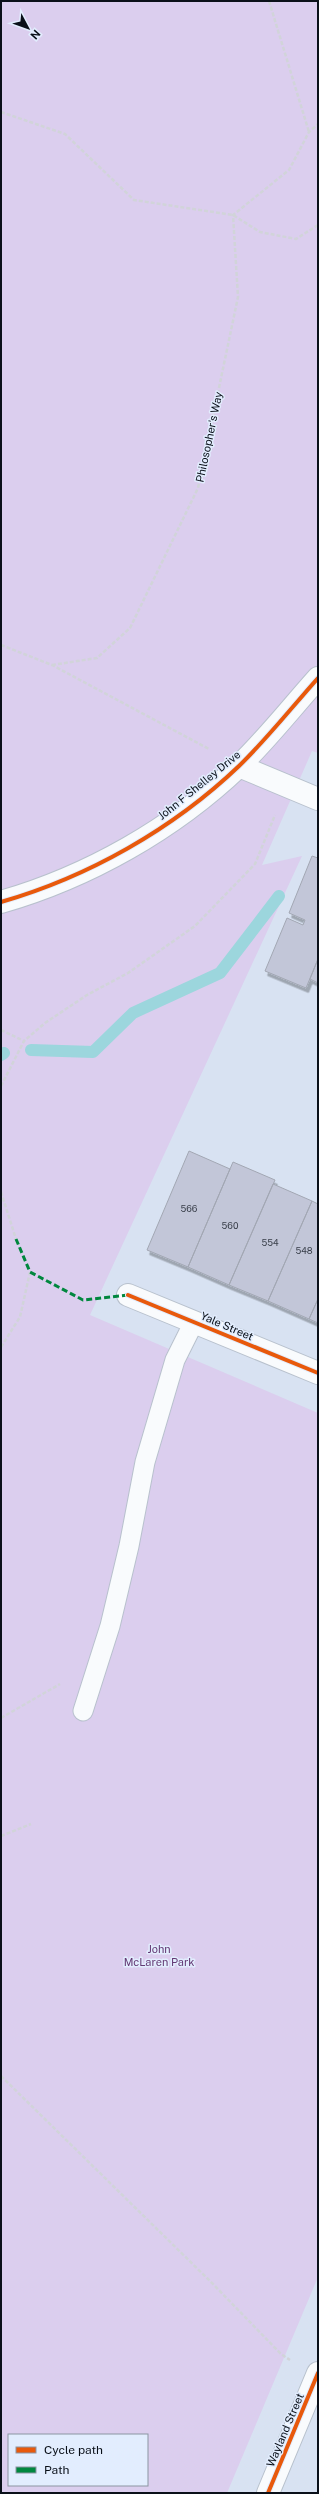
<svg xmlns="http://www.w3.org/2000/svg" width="319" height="2494" viewBox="0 0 319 2494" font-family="'Public Sans',sans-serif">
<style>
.green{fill:#dbceee;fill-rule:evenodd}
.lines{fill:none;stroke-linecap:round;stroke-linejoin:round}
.stream{stroke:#9cd6dd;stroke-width:12}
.building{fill:#c2c6d8;stroke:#a2a7b3;filter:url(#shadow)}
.service-casing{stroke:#b8c1cd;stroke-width:21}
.minor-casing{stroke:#b8c1cd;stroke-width:24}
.path{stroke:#d1d4d9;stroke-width:2.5;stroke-dasharray:4 2;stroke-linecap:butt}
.service{stroke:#f9fbfd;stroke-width:19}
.minor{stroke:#f9fbfd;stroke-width:22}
.quiet{stroke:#00873e;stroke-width:3;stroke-dasharray:6 3;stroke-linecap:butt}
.cycleway-casing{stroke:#e2edfe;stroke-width:6}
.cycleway{stroke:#e8590c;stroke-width:4}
.labels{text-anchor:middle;stroke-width:3;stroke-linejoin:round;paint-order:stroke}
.number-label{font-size:9px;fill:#383e49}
.street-label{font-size:11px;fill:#0a1019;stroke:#e2edfe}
.park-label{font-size:11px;fill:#633873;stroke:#e2edfe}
</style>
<defs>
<filter id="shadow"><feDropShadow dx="2.5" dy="4.5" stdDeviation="0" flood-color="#0004"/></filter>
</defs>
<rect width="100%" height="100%" fill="#d8e2f2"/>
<path class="green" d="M1,1h317v752l-6,-2 -50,114 40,-9 -212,459 228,98v864l-91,216h-226zM9,2435h138v50h-138z"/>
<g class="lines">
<path class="stream" d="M31,1050l62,2 40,-39 87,-40 59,-77
M1,1055l3,-2"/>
</g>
<path class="building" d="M312,856l6,2v101l-12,29 -41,-17 22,-53 16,7 2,-5 -16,-7z
M318,959v24l-8,-4z
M189,1151l41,18 -42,98 -41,-17z
M233,1162l42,18 -46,105 -41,-18z
M273,1184l39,17 -44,100 -39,-16z
M312,1201l6,3v95l-9,20 -41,-18z
M318,1299v24l-9,-4z"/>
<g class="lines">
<g class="service-casing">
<path id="service" d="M83,1711l27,-85 19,-80 16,-84 30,-102 19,-38"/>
</g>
<g class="minor-casing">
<path id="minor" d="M239,766l79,33
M1,902c87,-25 172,-73 238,-136 28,-27 53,-59 79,-88
M128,1295l190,78
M268,2493l50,-120"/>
</g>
<path class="path" d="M269,1l40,131
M1,112l64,22 69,66 99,15 27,17 36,7 22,-14
M1,645l51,20 157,84
M52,665l45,-7 33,-30 68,-140 40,-191 -5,-82 56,-45 20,-38 9,-8
M1,1030l23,11
M1,1086l23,-45 21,-18 42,-28 41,-22 67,-47 60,-62 20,-49
M1,1192l15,47
M1,1347l19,-30 10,-45
M1,1718l59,-34
M1,1836l30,-12
M1,2076l210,206 70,72 9,6"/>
<use href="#service" class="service"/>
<use href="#minor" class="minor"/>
<path class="quiet" d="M16,1239l14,33 53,28 45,-5"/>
<g class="cycleway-casing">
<path id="cycleway" d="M1,902c87,-25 172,-73 238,-136 28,-27 53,-59 79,-88
M128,1295l190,78
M268,2493l50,-120"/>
</g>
<use href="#cycleway" class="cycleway"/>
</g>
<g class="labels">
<g class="number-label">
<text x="189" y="1212">566</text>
<text x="230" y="1229">560</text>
<text x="270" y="1246">554</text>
<text x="304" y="1254">548</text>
</g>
<g class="street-label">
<text transform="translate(209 437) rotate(-78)" y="4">Philosopher's Way</text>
<text transform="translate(199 785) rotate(-39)" y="4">John F Shelley Drive</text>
<text transform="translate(227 1326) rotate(23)" y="4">Yale Street</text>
<text transform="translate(285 2430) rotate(-67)" y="4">Wayland Street</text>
</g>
<g class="park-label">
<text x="159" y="1953">John<tspan x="159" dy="13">McLaren Park</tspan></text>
</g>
</g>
<rect width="319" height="2494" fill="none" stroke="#0a1019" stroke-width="4"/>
<rect x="8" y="2434" width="140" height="52" fill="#e2edfe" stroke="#8c95a2"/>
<rect x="16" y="2447" width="20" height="6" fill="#e8590c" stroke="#8c95a2"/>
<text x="44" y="2454" font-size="12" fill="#0a1019">Cycle path</text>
<rect x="16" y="2467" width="20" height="6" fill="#00873e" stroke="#8c95a2"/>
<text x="44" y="2474" font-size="12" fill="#0a1019">Path</text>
<g transform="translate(28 28) rotate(131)" stroke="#e2edfe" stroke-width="3" paint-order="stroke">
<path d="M0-3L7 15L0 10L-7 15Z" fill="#0a1019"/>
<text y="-6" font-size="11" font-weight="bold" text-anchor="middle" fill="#0a1019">N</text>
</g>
</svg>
